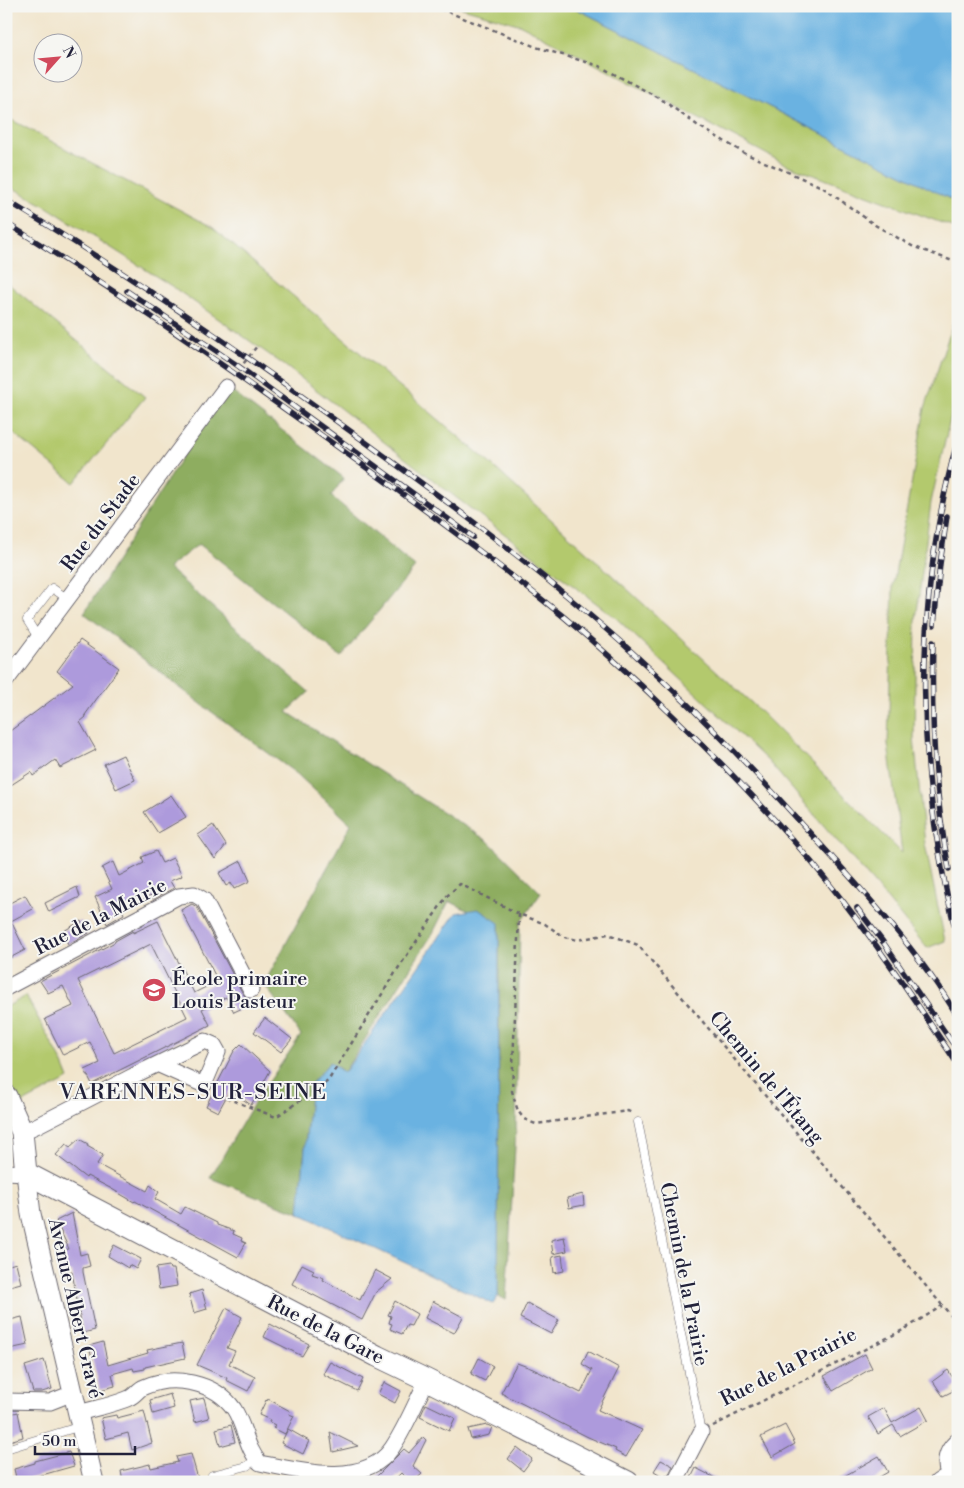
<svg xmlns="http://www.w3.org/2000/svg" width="964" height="1488" viewBox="0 0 964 1488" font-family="'Libre Bodoni',serif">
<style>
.green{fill:#b3c96d;stroke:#6a7654}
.forest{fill:#8ead60;stroke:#58684e}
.water{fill:#6ab2e1;stroke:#466a8e}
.building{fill:#ad9adc;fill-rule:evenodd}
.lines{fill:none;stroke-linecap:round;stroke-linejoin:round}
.service-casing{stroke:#6a666e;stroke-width:9}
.minor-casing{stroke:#6a666e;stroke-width:17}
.tertiary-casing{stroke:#6a666e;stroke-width:21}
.secondary-casing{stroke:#6a666e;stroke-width:23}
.path{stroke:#6a666e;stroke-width:2.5;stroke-dasharray:4 4;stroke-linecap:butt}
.service{stroke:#fff;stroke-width:8}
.minor{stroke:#fff;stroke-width:15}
.tertiary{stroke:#fff;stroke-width:19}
.secondary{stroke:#fff;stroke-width:21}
.rail-casing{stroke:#22223b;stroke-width:5.5}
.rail{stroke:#f6f6f2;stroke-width:4;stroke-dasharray:11;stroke-linecap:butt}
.labels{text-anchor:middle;stroke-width:4;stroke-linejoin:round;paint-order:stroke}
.street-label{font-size:20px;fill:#22223b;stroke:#f6f6f2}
.poi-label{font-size:20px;fill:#22223b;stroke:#f6f6f2;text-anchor:start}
.quarter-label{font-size:22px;letter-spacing:1px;fill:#22223b;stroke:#f6f6f2}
</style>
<rect width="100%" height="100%" fill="#f6f6f2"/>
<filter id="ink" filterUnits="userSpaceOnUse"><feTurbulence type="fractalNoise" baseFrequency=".02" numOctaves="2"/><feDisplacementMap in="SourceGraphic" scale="10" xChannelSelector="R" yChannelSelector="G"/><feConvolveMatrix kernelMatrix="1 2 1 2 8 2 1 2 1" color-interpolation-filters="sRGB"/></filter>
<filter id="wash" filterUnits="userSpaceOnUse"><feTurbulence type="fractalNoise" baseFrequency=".0096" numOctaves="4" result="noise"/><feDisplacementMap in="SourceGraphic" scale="20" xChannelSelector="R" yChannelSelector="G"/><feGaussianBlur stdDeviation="1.12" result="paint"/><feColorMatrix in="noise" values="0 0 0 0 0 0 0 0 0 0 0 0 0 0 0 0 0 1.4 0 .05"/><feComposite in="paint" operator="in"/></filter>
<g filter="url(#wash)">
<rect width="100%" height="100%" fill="#f1e5cc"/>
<path class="green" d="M456,6h115l387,197v26l-171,-64 -266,-140z
M6,117l206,110 272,231 272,249 146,146 -14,-109 5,-159 32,-177 33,-100v77l-27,117 -15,118 -2,118 11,106 20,97 -18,7 -51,-62 -108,-125 -152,-143 -162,-122 -170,-131 -111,-78 -126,-80 -41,-23z
M6,282l139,115 -71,86 -68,-56z
M26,996l36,66 7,17 -50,26 -13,-25v-73z"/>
<path class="forest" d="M226,387l118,91 -13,18 84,71 -74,90 -142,-113 -31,24 141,124 -22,20 201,129 53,52 -21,30 -4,207 -10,170 -8,-4 1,-370 -50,-25 -16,32 -89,139 -14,-10 -19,22 -12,129 -89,-35 43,-73 48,-70 -37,-51 87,-160 -54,-50 -92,-67 -121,-94z"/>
<path class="water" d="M571,6h387v197z
M478,909l21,14 -1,373 -5,8 -194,-91 12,-129 19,-22 14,11 112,-160z"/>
<g id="blocks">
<path class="building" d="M80,640l39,28 -34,47 1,2 -6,5 16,28 -36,18 -5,-8 -22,16 -2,-4 -20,13 -5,-7v-44l67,-50 -16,-13z
M123,755l12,25 -19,9 -12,-25z
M171,795l15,22 -28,16 -14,-21z
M213,825l13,20 -11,14 -17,-24z
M156,851l6,12 11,-5 9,18 -12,5 4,7 -21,11 -2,-4 -29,15 2,4 -17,10 -12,-27 17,-8 -10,-21 11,-6 6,14 25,-13 -2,-6z
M241,861l9,20 -16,8 -3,-6 -5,3 -7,-13z
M77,887l3,10 -31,15 -4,-9z
M25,895l8,14 -22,12 14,29 -19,10v-55z
M192,904l5,3 46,87 6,5 2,5 -17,8 -8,-15 -10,5 -2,-2 -4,5 -8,4 8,16 -118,59 -7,-14 15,-7 -10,-21 -27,13 -18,-36 28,-13 -10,-20 -15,7 -8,-12 75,-39v-1l18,-10v2l25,-12 36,72 24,-12 -37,-71zM151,944l36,73 -73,36 -36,-73z
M81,921l1,4 5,-2 2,10 -21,11 -6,-12z
M265,1018l27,21 -11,13 -27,-20z
M241,1044l29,27 -19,34 -21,-15 -12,22 -12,-6 28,-55z
M79,1139l9,5 -1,2 16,9 -6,9 50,27 3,-6 9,7 -4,7 26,15 4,-7 32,16v2l17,6 -1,3 9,4 -1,3 5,2 -8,14 -103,-56 -1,1 -24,-14 -23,-12 -1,2 -30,-23 10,-11 4,3z
M583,1194l1,11 -15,3 -2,-10z
M72,1213l8,42 7,-2 3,13 -7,2v4l12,58 -12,3 -11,-61h-5l-5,-22 7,-1 -13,-28z
M564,1237l3,14 -14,3 -2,-14z
M114,1245l27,14 -5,10 -7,-4 -1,3 -20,-12z
M562,1255l2,16 -10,2 -2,-16z
M16,1263l5,20 -15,4v-21z
M302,1264l12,6 -2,4 12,4 -1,2 37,20 15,-30 17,9 -16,13 -14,28 -70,-36z
M169,1266l1,3h4l3,17 -18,3 -3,-21z
M202,1290l5,19 -13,4 -5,-19z
M395,1301l22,13 -6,12 -4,-1 -5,9 -12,-5 2,-5 -3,-1 2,-7 -3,-1z
M433,1301l30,16 -9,16 -29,-15z
M527,1303l32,17 -8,14 -31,-16z
M226,1308l16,9 -15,31 8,3 -6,13 26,13 -7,14 -22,-11 1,-2 -30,-13z
M22,1317l6,28 -19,4 -3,-14v-14z
M270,1324l39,20 -7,12 -38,-19z
M103,1342l5,23 40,-12 -1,-3 35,-7 3,15 -40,9v2l-11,2 -1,-3 -21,6 3,12 -15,4 -11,-44z
M588,1351l31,17 -21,42 44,20 -16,27 -11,-6 1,-2 -28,-12 -87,-44 16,-30 16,6 48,24 11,-23 -10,-6z
M865,1354l7,14 -39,23 -9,-15z
M479,1358l14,8 -8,15 -14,-7z
M44,1360l8,29 -10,3h-9l-8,-26z
M330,1362l33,17 -6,12 -34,-17z
M948,1370l10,16 -6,3 1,2 -10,5 -10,-15z
M384,1382l17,9 -6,12 -17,-9z
M170,1394l4,14 -21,6 -3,-14z
M204,1398l5,20 -14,4 -5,-21z
M268,1399l22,12 -1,3 5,2 -9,18 -12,-6 2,-3 -6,-3 1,-2 -11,-5 7,-15 1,1z
M426,1404l29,14 -6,13 -29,-14z
M921,1407l7,13 -28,16 -7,-11 -15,9 -10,-17 16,-9 8,15z
M144,1411l8,32 -20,7 -4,-17 -22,6 -5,-21 15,-3 1,3z
M18,1412l5,25 -17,5v-27z
M231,1425l4,17 -15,4 -4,-17z
M487,1425l5,2 -3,8 -18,4 -3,-10z
M785,1425l10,19 -23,13 -11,-20z
M288,1429l21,12 -6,13 -22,-11z
M330,1432l28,14 -25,6z
M423,1437l3,3 -13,26 9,8 -9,8h-3l-9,-9 -9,9h-21l33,-33 5,4z
M517,1447l15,12 -9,12 -15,-12z
M69,1452l5,14 -57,16 -3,-13 21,-6v-2z
M191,1454l8,28h-76l-2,-11 29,-7 1,4 27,-6 -2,-5z
M879,1456l9,16 -17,10h-37z
M661,1460l12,6 -4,8 -5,3 -10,-6z
M696,1468l27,14h-34z"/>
</g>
</g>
<g filter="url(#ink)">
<use href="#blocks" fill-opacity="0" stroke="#6a666e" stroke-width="1"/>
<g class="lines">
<g class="service-casing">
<path id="service" d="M39,639l-12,-19 25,-32 16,11
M638,1122l63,310
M6,1449l75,-23
M212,1475l35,-9 9,-7"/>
</g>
<g class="minor-casing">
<path id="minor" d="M6,681l220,-294
M6,988l173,-92 15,-2 10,6 47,90
M22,1132l14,-6 97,-50 72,-35 9,4 4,7 -14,33 -45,-20
M6,1172l20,1
M6,1401l44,1 23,-9
M78,1413c14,-4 39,-9 51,-15 6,-2 9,-9 15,-11 29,-13 71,-5 90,22 11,17 12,39 26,54 39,8 105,25 132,-15 14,-21 24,-46 35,-68
M948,1474c-5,-14 -2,-24 10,-34
M675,1482l26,-50
M937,1482l21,-14"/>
</g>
<g class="tertiary-casing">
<path id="tertiary" d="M26,1173l5,41 63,268"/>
</g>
<g class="secondary-casing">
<path id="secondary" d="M6,1096l16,36 4,41 351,183 50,24 201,102"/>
</g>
<path class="path" d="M433,6l103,41 63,19 62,33 36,26 47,28 78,34 53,38 37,21 46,17
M234,376l23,-30
M519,914l-7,177c5,17 5,27 24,33l92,-13 4,2
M226,1098l50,19 52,-36 69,-111 50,-74 13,-12 59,30 26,10 19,13 14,3 30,-6 30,11 320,379
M713,1426l192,-97 37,-23"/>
<use href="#service" class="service"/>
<use href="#minor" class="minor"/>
<use href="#tertiary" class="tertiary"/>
<use href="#secondary" class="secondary"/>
<g class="rail-casing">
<path id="rail" d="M6,200c111,67 217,139 322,215 104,75 210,152 305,238 63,57 122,118 178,181 53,58 106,115 147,183
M6,223c120,73 234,153 347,235 71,51 142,103 211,159 36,30 71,62 105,95 55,53 110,109 158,169 47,58 89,121 131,184
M127,291l107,72 239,174
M958,439c-46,164 -43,336 0,501
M934,625l6,-61 7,-48
M933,642c-2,76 1,152 16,227
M857,908l26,34 75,109"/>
</g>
<use href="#rail" class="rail"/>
</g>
</g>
<defs>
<g id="school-disc" transform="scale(1.25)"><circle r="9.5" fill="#d1495b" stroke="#f6f6f2"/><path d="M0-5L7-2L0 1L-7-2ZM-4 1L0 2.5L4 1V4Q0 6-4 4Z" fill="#fff"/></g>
</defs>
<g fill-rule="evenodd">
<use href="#school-disc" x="154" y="990"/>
</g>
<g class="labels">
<g class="street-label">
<text transform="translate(100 522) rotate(-53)" y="7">Rue du Stade</text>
<text transform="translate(100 916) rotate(-27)" y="7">Rue de la Mairie</text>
<text transform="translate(767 1077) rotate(50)" y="7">Chemin de l'Étang</text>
<text transform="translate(685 1274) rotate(79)" y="7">Chemin de la Prairie</text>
<text transform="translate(76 1308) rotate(77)" y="7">Avenue Albert Gravé</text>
<text transform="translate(326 1329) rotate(27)" y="7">Rue de la Gare</text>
<text transform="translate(788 1366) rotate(-27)" y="7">Rue de la Prairie</text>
</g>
<g class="poi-label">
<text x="172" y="985">École primaire<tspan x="172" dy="23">Louis Pasteur</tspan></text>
</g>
<g class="quarter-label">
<text x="193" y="1099">VARENNES-SUR-SEINE</text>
</g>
</g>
<rect width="964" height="1488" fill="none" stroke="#f6f6f2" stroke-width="25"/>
<g transform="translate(58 58) rotate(63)"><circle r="24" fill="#f6f6f2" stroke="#a1a1a9"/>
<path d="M0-4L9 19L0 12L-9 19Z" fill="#d1495b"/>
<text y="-8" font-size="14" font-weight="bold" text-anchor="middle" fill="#22223b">N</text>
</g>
<path d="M35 1446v8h100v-8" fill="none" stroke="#22223b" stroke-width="2.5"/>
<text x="42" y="1446" font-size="15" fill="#22223b" stroke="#f6f6f2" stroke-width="4" paint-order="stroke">50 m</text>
</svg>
